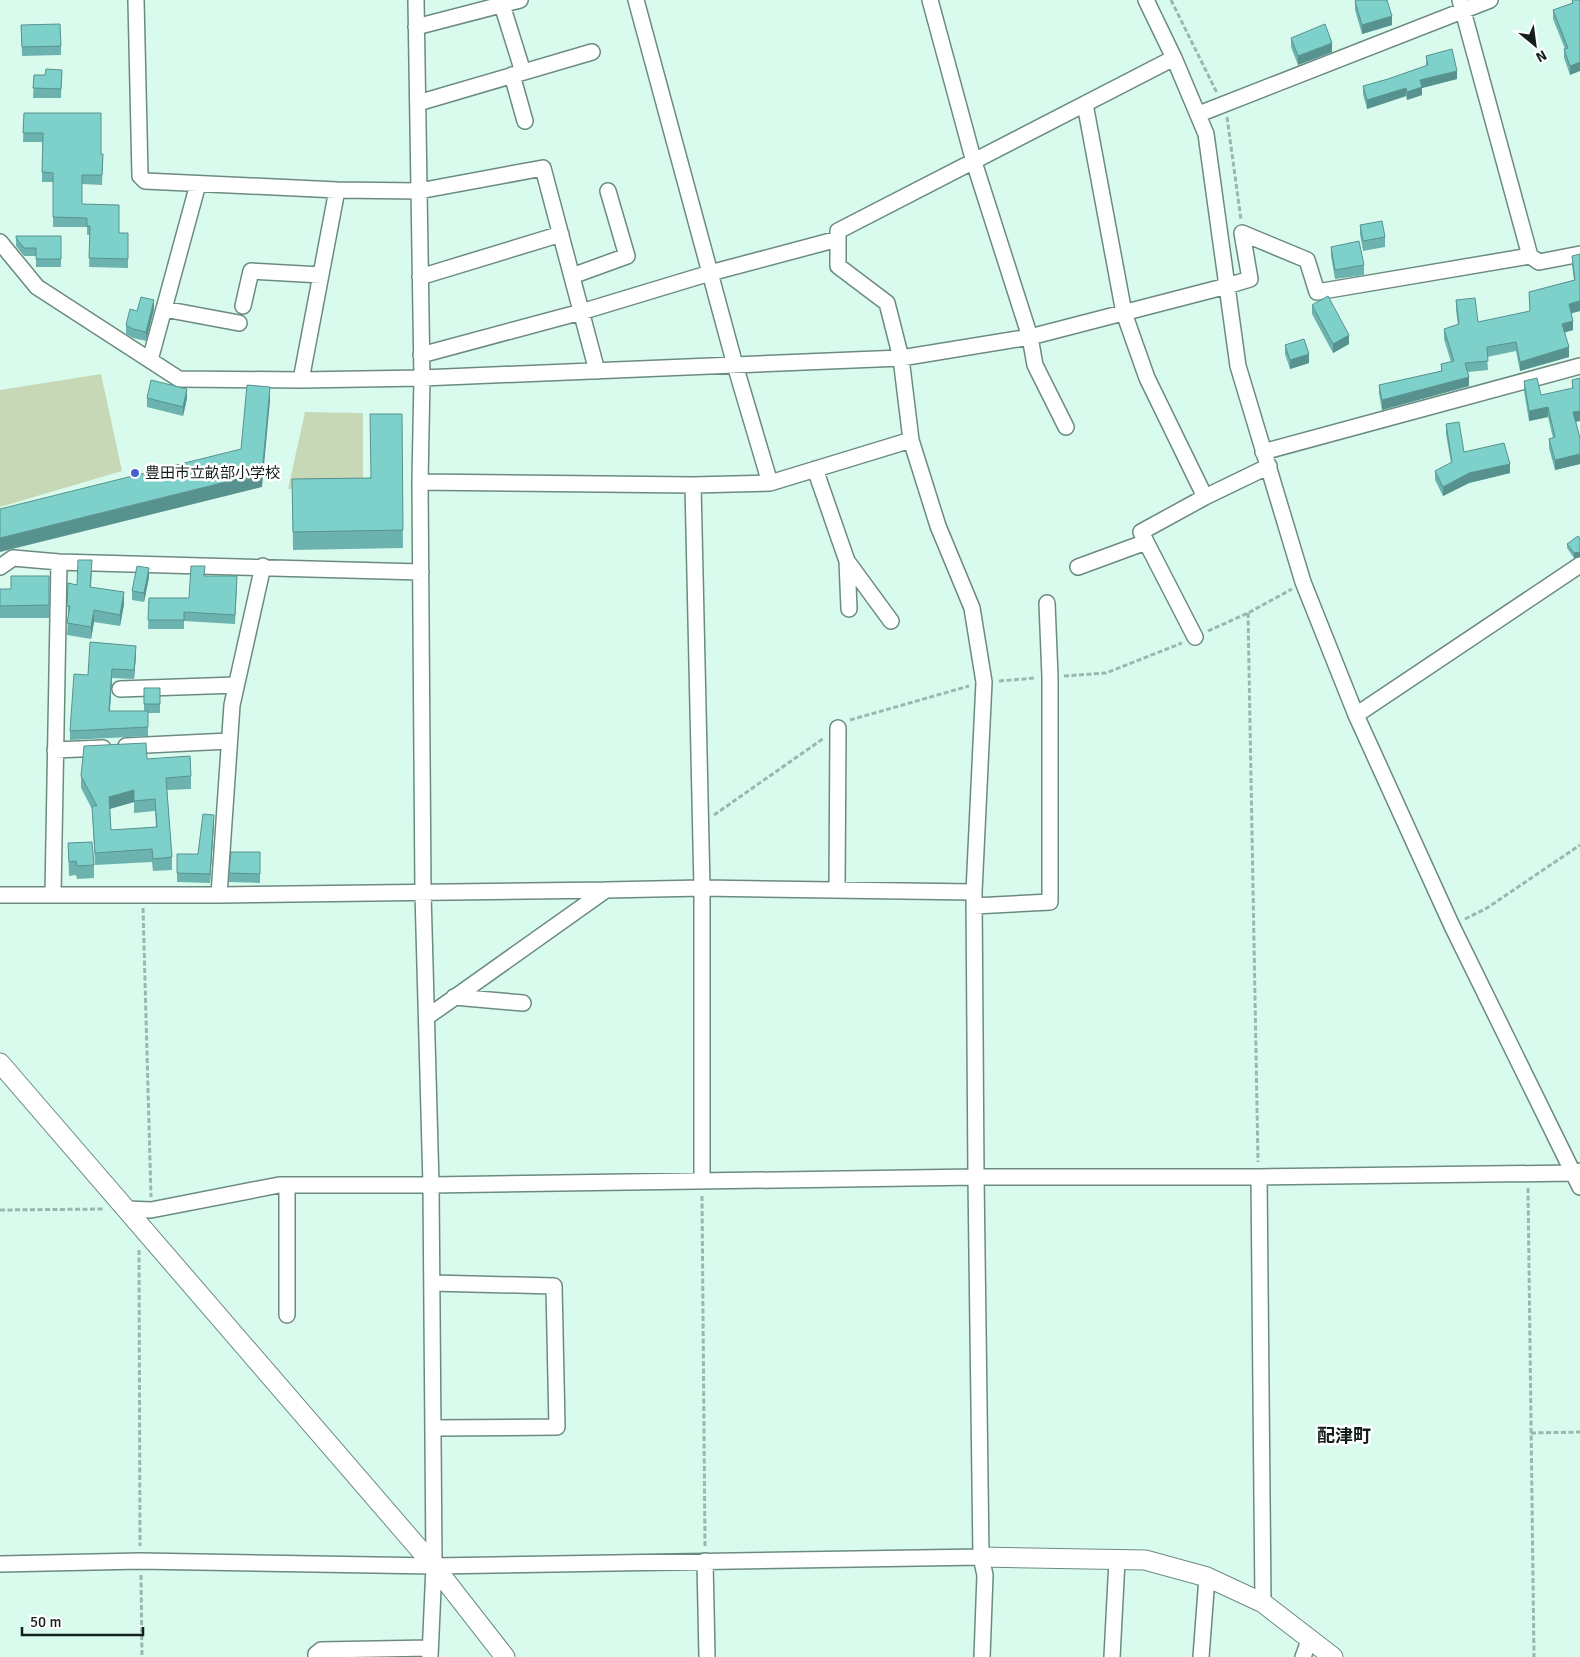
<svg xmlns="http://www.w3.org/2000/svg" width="1580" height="1657" viewBox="0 0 1580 1657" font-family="Signika,'Noto Sans JP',sans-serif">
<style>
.green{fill:#c7d8b7}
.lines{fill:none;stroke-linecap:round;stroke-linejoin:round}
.minor-casing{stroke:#6c8b7f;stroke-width:18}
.tertiary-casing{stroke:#6c8b7f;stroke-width:21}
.path{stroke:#9cb7ad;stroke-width:3;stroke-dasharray:5 2.5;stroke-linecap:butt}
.minor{stroke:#fff;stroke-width:15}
.tertiary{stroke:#fff;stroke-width:19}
.wall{fill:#6cb3af;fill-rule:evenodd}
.shaded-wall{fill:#58928e}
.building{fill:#7ed0cb;stroke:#58928e;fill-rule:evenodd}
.poi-dot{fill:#485ed3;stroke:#fff;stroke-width:2}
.labels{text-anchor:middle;stroke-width:5;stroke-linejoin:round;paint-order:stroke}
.poi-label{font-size:15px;fill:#131f1b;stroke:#fff;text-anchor:start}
.quarter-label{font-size:18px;font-weight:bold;fill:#131f1b;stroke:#fff}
</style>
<rect width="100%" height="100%" fill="#d9fbee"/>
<path class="green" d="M101,374l21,97 -122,36v-117z
M305,412l58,1v72l-75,4z"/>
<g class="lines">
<g class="minor-casing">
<path id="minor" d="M136,0l4,176 5,5 192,9 82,1 124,-23 54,203
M416,0l6,378 -2,104 3,411 8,292 3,381 -4,91
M930,0l44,162 56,175 5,28 31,62
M1146,0l28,58 32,76 32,232 65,216 53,133 96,211 128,261
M1460,0l70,256 9,6 41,-8
M502,5l21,67
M416,27l104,-27
M512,75l13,46
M418,103l174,-51
M1085,104l39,209 23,65 58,119
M1199,114l291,-114
M0,242l37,45 142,92 122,1 121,-2 479,-20 129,-21 197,-51 23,-7 -8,-46 65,27 10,32 213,-36
M572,276l55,-20 -19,-65
M420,277l141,-43
M243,306l8,-35 70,4
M164,309l75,14
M421,355l160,-43 129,-39 128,-34
M150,360l48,-176
M301,380l36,-190
M1263,452l317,-86
M815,469l32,92 44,60
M420,482l273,3 77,-2 -35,-118 -99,-365
M770,483l141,-43
M693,485l9,403v293
M847,561l2,48
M0,567l13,-9 46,4 362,10
M1078,567l68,-25
M1195,637l-54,-105 64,-35 64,-31
M120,689l116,-4
M1356,715l224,-150
M126,746l103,-5
M55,750l48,-2
M837,890l1,-162
M53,894l6,-332
M0,895h219l387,-5
M219,895l13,-190 31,-139
M974,906l76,-4v-225l-3,-74
M454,997l69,6
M427,1017l179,-127 96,-2 272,4
M1259,1177l4,426
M126,1209l25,1 128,-25h152l545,-8h283l315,-4 6,-2
M432,1283l122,3 3,141 -124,1
M287,1315v-130
M705,1561l2,96
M0,1564l140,-3 294,5 547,-9
M316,1657v-3l5,-4 109,-2
M982,1657l3,-82 -4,-18 -5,-380 -2,-285 10,-210 -12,-74 -34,-82 -27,-86 -10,-82 -14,-55 -49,-37v-35l336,-173
M1112,1657l5,-97
M1201,1657l6,-80
M1303,1657l7,-19"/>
</g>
<g class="tertiary-casing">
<path id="tertiary" d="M0,1063l434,503 71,91
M981,1557l164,3 62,17 56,26 70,54"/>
</g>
<path class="path" d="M1171,0l46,93
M1227,117l14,103
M1248,613l10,549
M1208,631l40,-18 44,-24
M1064,676l42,-3 76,-30
M999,681l36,-3
M850,720l119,-34
M714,815l110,-77
M143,908l8,289
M1465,919l22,-11 93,-63
M1528,1188l6,469
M702,1196l3,351
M0,1210l105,-1
M139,1250l1,296
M1531,1433l49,-1
M141,1575l1,82"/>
<use href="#minor" class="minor"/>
<use href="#tertiary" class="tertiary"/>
</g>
<path class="wall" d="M1572,0h8l-10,75 -6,-17v-9h1l-12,-30v-9l19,-7z
M1355,1l37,24 -30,9 -7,-24z
M21,25l40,21v9l-39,1z
M1291,38l41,14 -34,13 -7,-18z
M1426,56l31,23 -35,9v7l-15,5 -1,-4 -39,13 -4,-15v-8l25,-7 38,-13z
M62,70l-1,28h-28l1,-23h11z
M24,113l77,41h2l-1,31 -20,-1v20l37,29h9v35l-39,-1 1,-32h-3v-8h-34v-45h-11v-40h-19z
M1360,225l25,12v10l-22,4 -3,-17z
M16,236h45v31h-25v-11h-12l-8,-10z
M1331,247l33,18v10l-29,4 -4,-23z
M1580,254v57l-9,2 2,17 -9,3 5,24 -49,14 -4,-20 -29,6 1,13 -20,2 1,14 -87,24 -3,-16v-9l62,-14v-7l10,-2 -7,-23v-10l14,-4 -2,-15v-10l22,22 52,-10 -1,-20 45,-12 -2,-15v-9z
M1312,305l37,39 -16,9 -21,-39z
M154,309l-8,32 -13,-3 -7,-4v-9l11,-14z
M1285,345l24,18 -19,6 -5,-15z
M1572,380l8,41 -4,1 4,16v26l-25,6 -6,-22v-9l4,-1 -5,-21 -19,4 -5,-30v-10l17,14 31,-6z
M147,398h40l-4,18 -36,-9z
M402,414l1,134 -110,2 -1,-71 78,-1z
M1446,424l18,28 46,21 -41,10 -26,13 -8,-16v-9l16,-8 -5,-29z
M1580,538l-6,20 -7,-10v-4z
M92,572l-1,15 33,17 -4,22 -26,-4 -3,17 -24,-4 1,-17v-35l9,2z
M49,576v42h-49v-29h11z
M204,576l33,9 -2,39 -51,-3v8h-36l1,-31h40z
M149,577l-5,25 -12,-2v-9z
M136,655l-2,24 -22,-1 -2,33h34v-23h16v25h-12v23l-78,4v-9l18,-56z
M147,759l44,17v13l-24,1 5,67v13l-19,1 -1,-9 -57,3 -3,-56 -11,-21v-12zM134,802v11l21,-2 1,16 -45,3 -1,-21z
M214,824l-4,59 -33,-1v-28h21z
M68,843l26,22v13l-17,1 -1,-4 -7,1z
M260,852v31l-31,-1v-9z"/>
<path class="shaded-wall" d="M1392,16v9l-30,9v-9z
M1332,43v9l-34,13v-9z
M1580,62v9l-10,4v-9z
M1457,71v8l-35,9v7l-15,5v-8l13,-12z
M1406,88v8l-39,13v-9z
M154,300v9l-8,32v-9z
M1580,301v10l-11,3v-10z
M1573,321v9l-11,3v-9z
M1349,335v9l-16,9v-9z
M1569,347v10l-49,14v-9z
M1309,354v9l-19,6v-9z
M1469,377v9l-87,24v-10z
M270,387v14l-8,86 -262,65v-14l262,-65z
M187,389v9l-4,18v-9z
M1548,407v10l-19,4v-10z
M1580,411v10l-7,1v-10z
M1580,454v10l-25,6v-10z
M1510,464v9l-41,10 -26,13v-9l26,-14z
M1580,552v5l-6,1v-5z
M149,568v9l-5,25v-9z
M124,592v12l-4,22v-11z
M94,610v12l-3,17v-12z
M136,646v9l-2,24v-9z
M112,669v9l-3,42v-9z
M134,790v12l-25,7v-12z
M214,815v9l-4,59v-9z"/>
<path class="building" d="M1357,0h30l5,16 -30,9 -7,-24z
M1572,0h8v62l-10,4 -6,-17 4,-1 -15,-38 20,-7z
M60,24l1,22 -39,1 -1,-22z
M1325,24l7,19 -34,13 -7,-18z
M1452,49l5,22 -37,9 2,7 -15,5 -1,-4 -39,12 -4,-14 25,-7 40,-14 -2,-9z
M46,69l16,1 -1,19 -28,-1 1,-13h11z
M24,113h77v41h2l-1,21h-20v29l37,1v28h9v26l-39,-1 1,-32h-3v-8l-34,-1v-44l-11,-1 1,-39h-20z
M1382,221l3,16 -22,4 -3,-16z
M16,236h45v23h-25v-11h-12l-8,-10z
M1359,241l5,24 -29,5 -4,-23z
M1580,254v47l-11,3 4,17 -11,3 7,23 -49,15 -4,-20 -29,5 1,14 -23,2 4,14 -87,23 -3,-15 63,-14 -1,-7 13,-3 -10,-32 15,-5 -3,-24 19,-2 3,24 52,-11 -1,-19 46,-12 -3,-24z
M1328,296l21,39 -16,9 -21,-39z
M141,297l13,3 -8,32 -13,-3 -7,-4 4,-16 7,2z
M1304,339l5,15 -19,6 -5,-15z
M1537,378l4,17 32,-7 -1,-8 8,-2v33l-7,1 7,26v16l-25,6 -6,-21 6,-2 -7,-30 -19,4 -5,-30z
M151,380l36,9 -4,18 -36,-9z
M247,385l23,2 -8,86 -262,65v-29l241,-60z
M370,414h32l1,116 -110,2 -1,-53 79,-1z
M1459,422l5,30 40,-9 6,21 -41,9 -26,14 -8,-16 17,-9 -6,-38z
M1578,536l2,2v14l-6,1 -7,-9z
M78,560h14l-2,27 34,5 -4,23 -26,-5 -3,17 -24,-4 3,-17h-3l1,-23 9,2z
M137,566l12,2 -5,25 -12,-2z
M191,566h14l-1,10h33l-2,39 -51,-3v8h-36l1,-22h40z
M11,576h38v29l-49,1v-17h11z
M90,642l46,4 -2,24 -22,-1 -3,42h39v16l-78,4 4,-57 14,1z
M144,688h16v16h-16z
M146,743l1,16 43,-3 1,20 -25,2 6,79 -19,2 -1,-10 -57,4 -3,-47h5l-16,-30 3,-30zM134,790v11l21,-2 2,28 -46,3 -2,-33z
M203,814l11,1 -4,59 -33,-1v-19h21z
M92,842l2,23 -17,1 -1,-5 -7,1 -1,-19z
M231,852h29v22l-31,-1z"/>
<circle class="poi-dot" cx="135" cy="473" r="5"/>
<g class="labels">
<g class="poi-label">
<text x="145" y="478">豊田市立畝部小学校</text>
</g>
<g class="quarter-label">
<text x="1344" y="1442">配津町</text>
</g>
</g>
<g transform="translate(1535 45) rotate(151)" stroke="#ffffff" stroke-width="4" paint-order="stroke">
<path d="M0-4L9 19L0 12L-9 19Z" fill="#131f1b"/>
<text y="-8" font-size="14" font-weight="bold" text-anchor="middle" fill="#131f1b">N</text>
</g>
<path d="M22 1627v8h121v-8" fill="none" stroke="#131f1b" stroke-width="2.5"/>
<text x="30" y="1627" font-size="15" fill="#131f1b" stroke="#ffffff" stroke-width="4" paint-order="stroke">50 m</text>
</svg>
